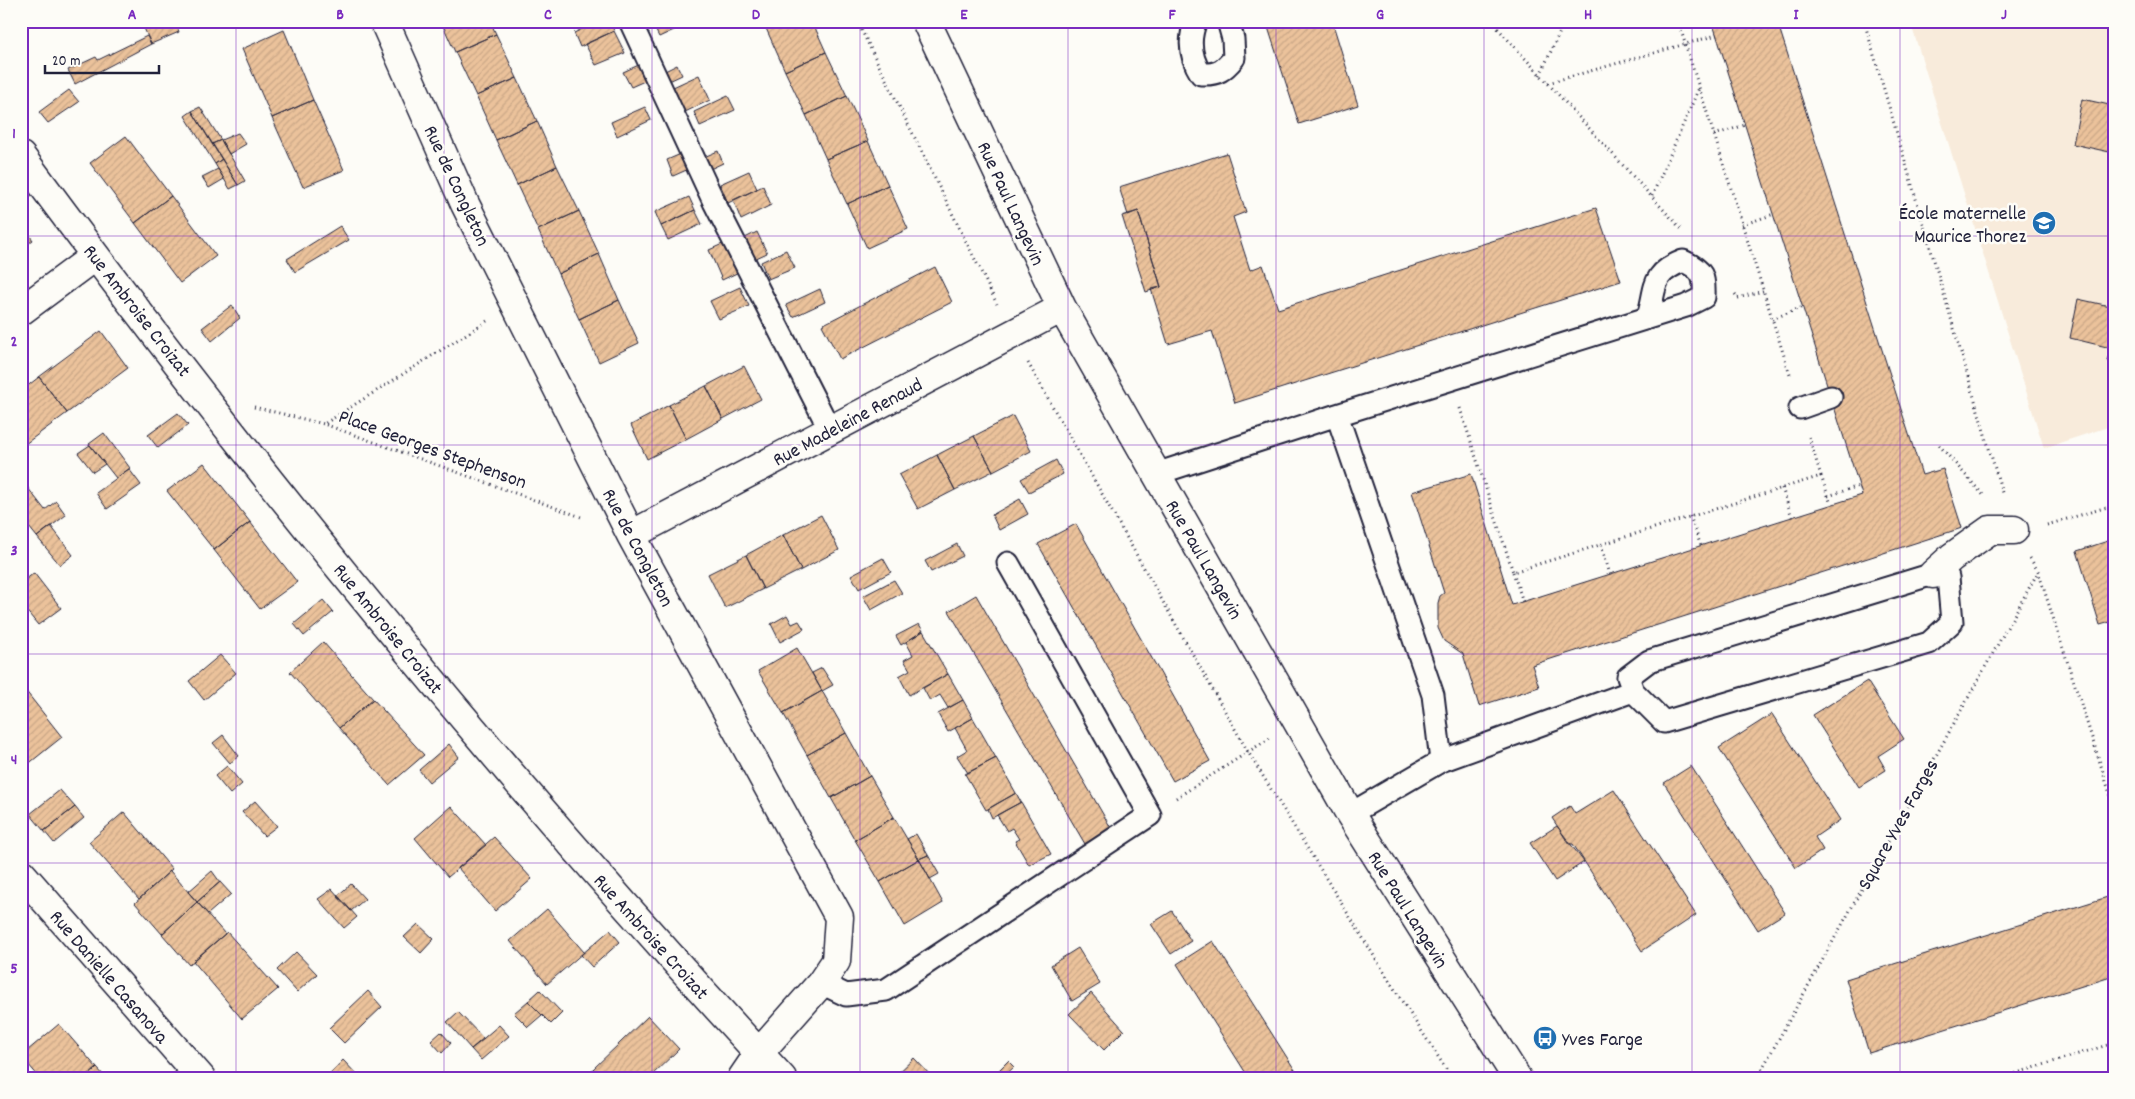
<svg xmlns="http://www.w3.org/2000/svg" width="2135" height="1099" viewBox="0 0 2135 1099" font-family="Dekko,sans-serif">
<style>
.built{fill:#f8ebdb}
.building{fill:url(#building-hatch);stroke:#22223b}
.lines{fill:none;stroke-linecap:round;stroke-linejoin:round}
.service-casing{stroke:#22223b;stroke-width:25}
.pedestrian-casing{stroke:#22223b;stroke-width:31}
.minor-casing{stroke:#22223b;stroke-width:31}
.path{stroke:#22223b;stroke-width:3;stroke-dasharray:1 4;stroke-linecap:butt}
.service{stroke:#fdfcf7;stroke-width:21}
.pedestrian{stroke:#fdfcf7;stroke-width:28}
.minor{stroke:#fdfcf7;stroke-width:28}
.grid{fill:none;stroke:#7b2cbf;stroke-width:1;stroke-opacity:0.55}
.labels{text-anchor:middle;stroke-width:5;stroke-linejoin:round;paint-order:stroke}
.street-label{font-size:20px;fill:#22223b;stroke:#fdfcf7}
.poi-label{font-size:20px;fill:#22223b;stroke:#fdfcf7;text-anchor:end}
.neatline{fill:none;stroke:#7b2cbf;stroke-width:2}
.grid-label{font-size:16px;text-anchor:middle;font-weight:bold;fill:#7b2cbf}
</style>
<defs>
<pattern id="building-hatch" width="6" height="6" patternUnits="userSpaceOnUse" patternTransform="scale(1.25)"><rect width="6" height="6" fill="#ebc29b"/><path d="M-1 1l2-2M0 6l6-6M5 7l2-2" fill="none" stroke="#c9a686"/></pattern>
</defs>
<rect width="100%" height="100%" fill="#fdfcf7"/>
<filter id="ink" filterUnits="userSpaceOnUse"><feTurbulence type="fractalNoise" baseFrequency=".02" numOctaves="2"/><feDisplacementMap in="SourceGraphic" scale="10" xChannelSelector="R" yChannelSelector="G"/><feConvolveMatrix kernelMatrix="1 2 1 2 8 2 1 2 1" color-interpolation-filters="sRGB"/></filter>
<g filter="url(#ink)">
<path class="built" d="M1910,21h204v404l-70,23z"/>
<path class="building" d="M141,21h34l4,11 -28,12z
M441,21h49l6,13 -41,18z
M599,21h11l4,10 -34,16 -6,-14z
M660,21h33l-34,16 -6,-12z
M762,21h13l-10,5z
M775,21h37l14,31 -41,19 -20,-45z
M1266,21h66l26,84 -59,19z
M1712,21h65l145,454 21,-6 19,59 -430,137 7,22 -60,19 -16,-52 -19,-13 -6,-13v-25l2,-7 4,-3 -32,-101 59,-18 41,131 350,-110z
M284,30l29,70 -41,18 -30,-69z
M614,31l11,22 -29,12 -11,-21z
M496,34l21,44 -41,18 -21,-44z
M147,36l4,8 -76,40 -7,-14 28,-13 2,3z
M826,52l21,44 -41,19 -21,-44z
M641,64l8,15 -18,8 -8,-15z
M677,65l5,10 -15,7 -4,-10z
M699,75l11,25 -27,13 -12,-25z
M517,78l20,43 -41,19 -20,-44z
M69,90l10,12 -31,21 -9,-11z
M728,96l7,14 -35,16 -6,-14z
M847,96l21,45 -42,18 -20,-44z
M2082,99l32,7v47l-41,-9z
M313,100l31,70 -41,17 -31,-69z
M200,107l21,33 -9,4 -20,-33z
M645,107l6,13 -34,16 -6,-14z
M192,111l30,48 -7,5 -30,-48z
M537,121l20,45 -40,19 -21,-45z
M238,133l8,11 -17,10 -8,-14z
M126,136l45,60 -36,27 -45,-60z
M221,140l24,41 -7,4 -26,-41z
M868,141l20,44 -41,19 -21,-45z
M718,151l5,12 -13,6 -6,-12z
M683,153l8,15 -18,8 -6,-16z
M1227,153l19,59 -13,5 17,53 13,-5 15,44 318,-101 25,73 -386,122 -23,-72 -44,13 -17,-55 10,-2 -23,-76 -10,4 -9,-28z
M222,159l16,26 -8,4 -15,-25z
M557,166l22,45 -41,19 -21,-45z
M218,169l6,10 -15,9 -7,-11z
M749,171l8,18 -29,14 -8,-19z
M888,185l20,44 -41,19 -20,-44z
M763,186l8,19 -30,15 -8,-20z
M171,196l45,60 -36,27 -45,-60z
M689,197l6,13 -34,16 -6,-14z
M695,210l7,14 -34,16 -7,-14z
M579,211l20,43 -41,20 -20,-44z
M1138,211l23,76 -15,5 -24,-76z
M21,224l12,16 -12,9z
M340,226l9,14 -54,32 -8,-13z
M757,232l10,21 -15,7 -9,-21z
M727,242l14,29 -19,9 -13,-30z
M786,250l9,18 -27,11 -7,-17z
M599,254l20,46 -40,19 -21,-45z
M935,267l17,35 -112,57 -18,-34z
M740,287l9,19 -30,13 -9,-18z
M820,289l5,13 -32,15 -7,-12z
M2078,299l36,8v56l-6,-2 3,-13 -41,-10z
M619,300l20,43 -40,19 -20,-43z
M232,305l8,13 -28,23 -10,-13z
M101,331l27,37 -61,45 -28,-36z
M744,366l17,33 -38,20 -17,-33z
M39,377l28,36 -46,34v-56z
M706,386l17,33 -37,20 -17,-34z
M669,405l17,34 -39,20 -16,-34z
M178,413l10,12 -30,23 -10,-13z
M1013,416l18,35 -38,20 -19,-35z
M104,433l26,35 -14,10 -27,-34z
M974,436l19,35 -38,19 -18,-35z
M90,445l15,19 -12,8 -15,-19z
M937,455l18,35 -37,19 -19,-34z
M1056,460l7,14 -34,18 -8,-13z
M204,463l46,59 -36,28 -47,-59z
M129,469l12,16 -34,24 -11,-16z
M21,479l24,31 11,-9 10,14 -29,22 -16,-20z
M1020,499l8,15 -29,16 -7,-15z
M821,515l18,35 -38,20 -18,-35z
M250,522l47,60 -37,27 -46,-59z
M1076,524l134,237 -37,20 -135,-237z
M51,526l22,29 -13,10 -23,-28z
M783,535l18,35 -38,19 -17,-34z
M2114,539v82l-14,4 -23,-74z
M957,544l6,12 -32,16 -6,-11z
M746,555l17,34 -38,19 -17,-34z
M883,558l8,14 -32,17 -8,-14z
M34,573l27,35 -23,17 -17,-21v-21z
M894,580l8,13 -31,17 -8,-14z
M976,595l135,233 -26,16 -136,-233z
M323,600l10,12 -29,24 -10,-12z
M787,615l5,9 7,-3 5,8 -24,13 -9,-18z
M919,624l4,7 -22,14 -5,-9z
M923,631l25,43 -39,21 -10,-19 11,-6 -6,-10 9,-5 -7,-13z
M323,642l50,57 -34,29 -49,-56z
M797,648l25,43 -39,22 -25,-42z
M220,655l16,18 -32,27 -15,-19z
M822,668l11,17 -11,6 -10,-18z
M948,674l15,26 -15,8 -8,-13 -10,6 -7,-13z
M1867,681l37,58 -26,17 8,14 -27,17 -46,-72z
M21,685l41,52 -35,28 -6,-7z
M822,691l24,42 -39,22 -24,-42z
M373,699l51,56 -35,30 -50,-57z
M963,700l10,18 -25,14 -10,-18z
M1772,714l68,106 -25,17 8,13 -27,18 -77,-120z
M973,718l23,40 -28,15 -11,-17 10,-6 -12,-22z
M846,733l24,43 -39,22 -24,-43z
M223,735l16,21 -9,7 -17,-20z
M449,744l10,13 -30,25 -10,-12z
M996,758l20,35 -30,17 -21,-36z
M227,766l15,18 -12,10 -15,-18z
M1691,766l94,147 -27,17 -94,-147z
M870,776l24,41 -39,23 -24,-42z
M60,790l15,17 -31,24 -14,-17z
M1614,790l82,125 -54,36 -69,-107h-4l-17,-26 18,-12 5,8z
M1016,793l5,9 -29,16 -4,-9z
M255,801l22,25 -13,10 -22,-24z
M1021,802l30,52 -22,11 -14,-24 4,-2 -7,-11 -5,3 -10,-16z
M451,806l35,39 -38,32 -33,-39z
M75,807l9,11 -30,25 -10,-12z
M124,812l48,57 -33,30 -50,-57z
M894,817l25,42 -39,23 -25,-42z
M1557,826l27,36 -29,19 -25,-38z
M916,834l12,21 -9,4 -12,-20z
M494,837l38,42 -37,32 -37,-43z
M928,855l11,19 -9,5 -11,-20z
M919,859l24,44 -38,23 -25,-44z
M170,871l27,31 -35,32 -27,-31z
M212,871l8,11 -23,20 -9,-10z
M220,882l11,12 -23,20 -11,-12z
M351,884l14,15 -14,12 -14,-15z
M332,889l25,28 -13,11 -26,-29z
M2114,895v81l-245,77 -23,-74z
M197,902l28,32 -36,31 -27,-31z
M547,909l37,43 -37,32 -37,-43z
M1172,911l19,30 -20,13 -20,-30z
M418,924l16,15 -13,14 -17,-16z
M610,930l10,12 -28,25 -11,-12z
M227,932l51,57 -36,30 -49,-58z
M1213,941l21,33 66,104h-51l-72,-114z
M1078,948l22,36 -28,17 -21,-36z
M296,952l21,22 -20,18 -20,-22z
M540,990l22,23 -11,11 -23,-23z
M368,991l14,16 -38,36 -15,-15z
M1091,993l33,37 -20,20 -35,-36z
M528,1001l14,14 -14,12 -14,-14z
M458,1012l26,27 -13,10 -24,-27z
M648,1016l31,33 -30,29h-48l-8,-9z
M59,1024l38,44 -11,10h-46l-19,-22z
M499,1025l10,11 -28,24 -10,-11z
M441,1032l10,11 -9,10 -11,-12z
M914,1058l19,20h-40z
M343,1060l17,18h-34z
M1008,1061l6,6 -11,10 -5,-6z
M97,1068l9,10h-20z
M593,1069l8,9h-16z
M997,1070l5,8h-14z"/>
<g class="lines">
<g class="service-casing">
<path id="service" d="M630,21l84,181 116,228
M1196,21c-8,19 -6,36 5,53 17,1 23,-4 33,-16l-1,-19 -5,-18
M1800,408l31,-11
M1337,415l349,-109 18,-9c1,-21 -1,-27 -21,-36 -33,13 -26,26 -35,56
M1156,474l181,-59 96,280 8,66
M1350,814l91,-53 192,-70 31,31 265,-79 23,-21 -4,-45 -15,-3 -284,87 -21,16 5,14
M821,983l25,12 40,-5 264,-175 -142,-252"/>
</g>
<g class="pedestrian-casing">
<path id="pedestrian" d="M1933,574l19,-17 38,-27h24"/>
</g>
<g class="minor-casing">
<path id="minor" d="M384,21l81,183 166,331 208,382 -3,44 -15,22 -62,70 -17,25
M926,21l136,287 288,506 167,264
M21,156c237,321 489,630 761,922
M21,311l74,-55
M631,535l431,-227
M21,873l180,205"/>
</g>
<path class="path" d="M857,21l140,283
M1491,21l192,210
M1678,21l113,357
M1864,21l139,475
M1540,75l25,-54
M1548,83l169,-48
M1714,135l31,-10
M1652,196l47,-108
M1742,225l32,-11
M1735,294l3,4 25,-7
M1772,319l31,-12
M487,321l-163,103 260,94
M1028,363l220,389 152,246 52,80
M254,407l70,17
M1460,408l53,164 308,-96 -12,-39
M1939,445l46,52
M1821,476l10,28
M1782,488l10,29
M1828,496l31,-10
M1690,516l11,30
M2047,525l67,-20
M1601,545l9,29
M2030,558l8,13 76,235
M1513,572l10,30
M1176,798l94,-60
M1757,1078l281,-506
M2001,1078l113,-35"/>
<use href="#service" class="service"/>
<use href="#pedestrian" class="pedestrian"/>
<use href="#minor" class="minor"/>
</g>
</g>
<path class="grid" d="M236,21v1057M444,21v1057M652,21v1057M860,21v1057M1068,21v1057M1276,21v1057M1484,21v1057M1692,21v1057M1900,21v1057M21,236h2093M21,445h2093M21,654h2093M21,863h2093"/>
<defs>
<g id="school-disc" transform="scale(1.25)"><circle r="9.5" fill="#1f6fb2" stroke="#fdfcf7"/><path d="M0-5L7-2L0 1L-7-2ZM-4 1L0 2.5L4 1V4Q0 6-4 4Z" fill="#fff"/></g>
<g id="bus-disc" transform="scale(1.25)"><circle r="9.5" fill="#1f6fb2" stroke="#fdfcf7"/><path d="M-5-6H5V4H4V6H2V4H-2V6H-4V4H-5ZM-3.5-4V0h7V-4ZM-3.5 1.2v1.5H-2V1.2ZM2 1.2v1.5H3.5V1.2Z" fill="#fff"/></g>
</defs>
<g fill-rule="evenodd">
<use href="#school-disc" x="2044" y="223"/>
<use href="#bus-disc" x="1545" y="1038"/>
</g>
<g class="labels">
<g class="street-label">
<text transform="translate(458 185) rotate(65)" y="7">Rue de Congleton</text>
<text transform="translate(1012 203) rotate(65)" y="7">Rue Paul Langevin</text>
<text transform="translate(138 310) rotate(52)" y="7">Rue Ambroise Croizat</text>
<text transform="translate(847 421) rotate(-28)" y="7">Rue Madeleine Renaud</text>
<text transform="translate(433 448) rotate(20)" y="7">Place Georges Stephenson</text>
<text transform="translate(639 547) rotate(62)" y="7">Rue de Congleton</text>
<text transform="translate(1205 559) rotate(60)" y="7">Rue Paul Langevin</text>
<text transform="translate(389 628) rotate(51)" y="7">Rue Ambroise Croizat</text>
<text transform="translate(1897 824) rotate(-61)" y="7">Square Yves Farges</text>
<text transform="translate(1409 909) rotate(58)" y="7">Rue Paul Langevin</text>
<text transform="translate(652 936) rotate(48)" y="7">Rue Ambroise Croizat</text>
<text transform="translate(110 976) rotate(49)" y="7">Rue Danielle Casanova</text>
</g>
<g class="poi-label">
<text x="2026" y="219">École maternelle<tspan x="2026" dy="23">Maurice Thorez</tspan></text>
<text x="1562" y="1045" text-anchor="start">Yves Farge</text>
</g>
</g>
<rect width="2135" height="1099" fill="none" stroke="#fdfcf7" stroke-width="55"/>
<path d="M45 65v8h114v-8" fill="none" stroke="#22223b" stroke-width="2.5"/>
<text x="52" y="65" font-size="15" fill="#22223b" stroke="#fdfcf7" stroke-width="4" paint-order="stroke">20 m</text>
<rect x="28" y="28" width="2080" height="1044" class="neatline"/>
<g class="grid-label">
<text x="132" y="19">A</text>
<text x="340" y="19">B</text>
<text x="548" y="19">C</text>
<text x="756" y="19">D</text>
<text x="964" y="19">E</text>
<text x="1172" y="19">F</text>
<text x="1380" y="19">G</text>
<text x="1588" y="19">H</text>
<text x="1796" y="19">I</text>
<text x="2004" y="19">J</text>
<text x="14" y="138">1</text>
<text x="14" y="346">2</text>
<text x="14" y="555">3</text>
<text x="14" y="764">4</text>
<text x="14" y="973">5</text>
</g>
</svg>
